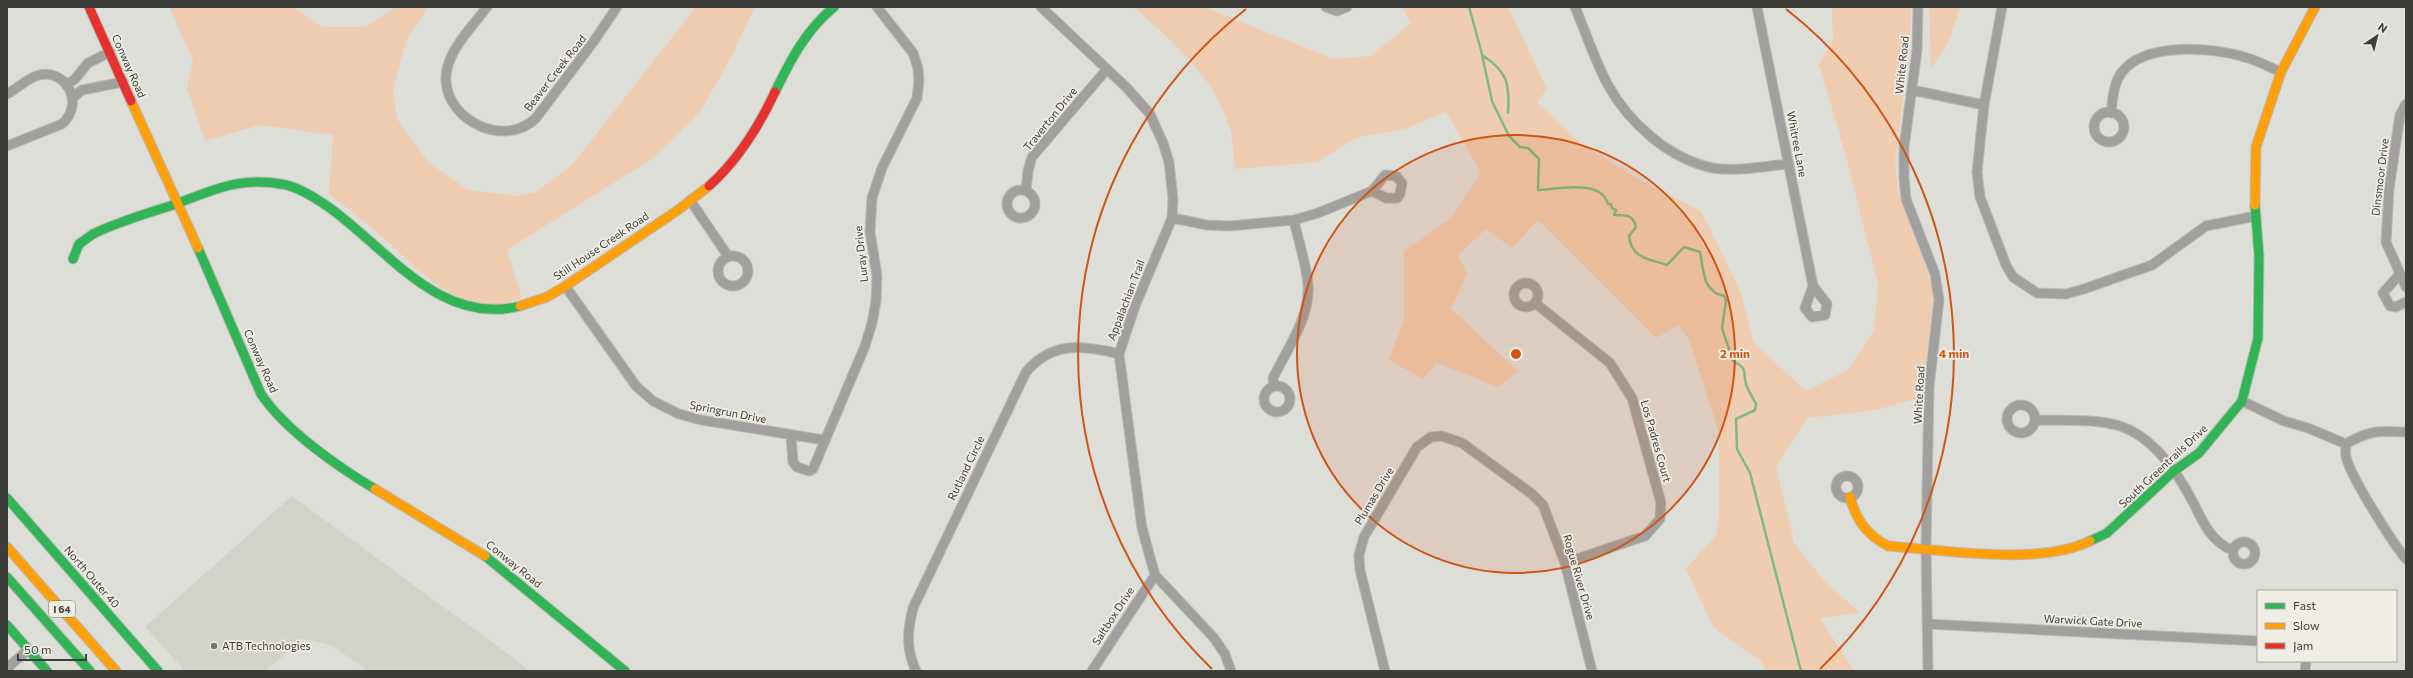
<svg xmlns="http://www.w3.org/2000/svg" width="2413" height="678" viewBox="0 0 2413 678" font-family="Commissioner,sans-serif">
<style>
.built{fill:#d3d2c7}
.green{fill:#f0ccb1}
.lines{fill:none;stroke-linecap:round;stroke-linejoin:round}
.stream{stroke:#7db988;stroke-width:2.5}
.street-casing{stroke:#babab7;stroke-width:11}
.fast-casing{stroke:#babab7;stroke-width:11}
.slow-casing{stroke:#babab7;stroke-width:11}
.jam-casing{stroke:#babab7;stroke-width:11}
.street{stroke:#a1a09e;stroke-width:9}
.fast{stroke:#30b455;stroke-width:9}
.slow{stroke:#ff9f0a;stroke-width:9}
.jam{stroke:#e5322d;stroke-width:9}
.ring{fill:none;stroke:#ce5513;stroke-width:2}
.poi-dot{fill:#757571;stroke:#efede4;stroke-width:1.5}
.labels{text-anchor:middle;stroke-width:3.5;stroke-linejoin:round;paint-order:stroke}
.shield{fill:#efede4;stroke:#72726c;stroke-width:1}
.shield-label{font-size:10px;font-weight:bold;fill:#3d3d39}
.street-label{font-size:11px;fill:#3d3d39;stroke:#efede4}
.poi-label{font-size:11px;fill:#3d3d39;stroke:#efede4;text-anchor:start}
.centre{fill:#ce5513;stroke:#efede4;stroke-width:2}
.ring-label{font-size:12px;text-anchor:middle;font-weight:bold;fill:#ce5513;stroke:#efede4;stroke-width:3.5;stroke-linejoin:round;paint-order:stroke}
</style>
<rect width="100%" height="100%" fill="#deded9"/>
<path class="built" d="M292,496l224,164 13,11h-161l-37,-26 -28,-6 -38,32h-80l-40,-44z"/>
<path class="green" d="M169,7h125l28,20h43l31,-20h33l-22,31 -14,51 4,30 31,43 40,28 50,6 18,-4 36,-27 124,-158h59l-26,54 -29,51 -48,47 -145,91 15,49c-10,2 -20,5 -30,5 -46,1 -84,-45 -115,-72 -15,-13 -32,-25 -48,-38l4,-59 -74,-10 -54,16 -18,-53 6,-28z
M1134,7h70l129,52 38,-3 40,-33 -9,-16h106l39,82 -10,13 43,41 62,38 59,30 39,79 14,53 52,48 42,-21 26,-39 4,-47 -33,-131 -26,-89 14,-24 -1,-31 1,-2h78l-1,39 -15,114 3,32 29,76 6,25 1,22 -9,52 -1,30 -53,14 -64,7 -31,49 18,76 31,39 35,31 -40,5 34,53h-89l-4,-10 -47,-33 -28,-59 30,-34 3,-19v-84l-30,-92 -11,-15 -22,13 -118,-118 -26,28 -26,-19 -28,26 9,19 -16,35 67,62 -20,16 -61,-24 -14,16 -34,-19 15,-40v-69l47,-33 30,-46 -35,-60 -39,16 -52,10 -38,24 -82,7c-2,-13 -1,-28 -5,-40 -14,-51 -58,-88 -96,-122z
M1929,7h31l-11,34 -18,28z"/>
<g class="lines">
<path class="stream" d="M1469,7l12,43 11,51 17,35 11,11 8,1 11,11 -1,31c19,-1 64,-11 70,14h3l1,4 4,2 -2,5c11,0 19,-1 22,12l-7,9c3,23 18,22 38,29l17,-18 16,5c4,19 2,39 24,44l2,5 -4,27 11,33c16,9 9,8 13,23 2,6 7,14 10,20l-1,6 -19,9 1,30 13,24 51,198
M1482,55c25,16 28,28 26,58"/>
<g class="street-casing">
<path id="street" d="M487,7c-15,20 -43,47 -41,74 2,41 60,67 90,37l58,-77 23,-34
M1041,7l85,80 24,27 13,29 6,19 4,37 -1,19 -37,88 -16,48 23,174 13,47 59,63 11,16 6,17
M1326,7l11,4 10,-4
M1575,7c11,26 20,54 33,78 21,38 61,74 105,83 23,4 52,-2 76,-4
M1757,7l56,279 14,18 -2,11 -13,2 -7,-9 8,-22
M1918,7l-1,43 -13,97v31l2,21 29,75 4,26 -10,87 -3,160 2,124
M66,85l9,-6 13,-16 22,-11
M1912,90l72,15 -7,67 3,25 26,68 7,12 24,16 29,1 18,-5 68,-24 54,-39 50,-10
M7,94c9,-5 19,-14 29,-18 27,-10 51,25 26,48l-55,22
M74,97l8,-7 41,-8
M2406,104l-6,11 -11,74 -3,53 20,45
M1984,105l18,-98
M2094 127a15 15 0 1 1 30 0a15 15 0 1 1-30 0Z
M2111,113c2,-15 2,-29 11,-41 23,-30 90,-25 122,-15 13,3 25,10 37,15
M1007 204a14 14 0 1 1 28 0a14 14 0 1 1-28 0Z
M1026,191l2,-20 4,-14 75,-88
M690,200l38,56
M1172,218l35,7 23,1 64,-6 24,-7 54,-22 13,-16 11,1 6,7 -2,11 -3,4h-11l-14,-7
M718 271a15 15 0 1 1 30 0a15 15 0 1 1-30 0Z
M2399,275l-16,18 7,13 6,1 10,-5
M1514 295a12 12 0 1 1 24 0a12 12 0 1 1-24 0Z
M566,287l70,99 17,15 26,13 22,6 123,20
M1535,303l75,60 10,16 12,19 29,105 -1,16 -15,17 -80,27
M1274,386l-1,-8c13,-27 37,-60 35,-92 -1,-21 -10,-45 -14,-66
M1264 399a13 13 0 1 1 26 0a13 13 0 1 1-26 0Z
M2242,401l42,20 24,7 38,16c0,4 -1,9 0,12 3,19 47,87 60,103
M2007 419a14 14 0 1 1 28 0a14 14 0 1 1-28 0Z
M2035,420c27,1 60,-2 85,6 34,11 59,49 74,78 9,19 18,38 38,46
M791,436l2,26 4,5 12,4 4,-2 52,-123 7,-23 4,-22 1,-25 -7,-44 2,-34 10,-30 35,-70 2,-17 -1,-13 -5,-15 -36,-46
M2346,444c23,-14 34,-13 60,-12
M1836 487a11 11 0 1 1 22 0a11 11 0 1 1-22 0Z
M2233 553a11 11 0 1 1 22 0a11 11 0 1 1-22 0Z
M1927,624l331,17
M7,668l22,-19
M916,671c-10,-22 -9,-39 -3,-63l113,-236c26,-31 57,-27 93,-18
M1092,671l63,-96
M1385,671l-25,-101 -1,-15 5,-18 53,-90 14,-10 11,-1 20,7 70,51 11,11 22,58 27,108
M2305,671l1,-10"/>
</g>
<g class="fast-casing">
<path id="fast" d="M775,92c16,-33 31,-62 59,-85
M198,248l63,146c24,36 77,73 114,95
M73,259l6,-15 14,-10c25,-12 51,-20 77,-28 40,-14 67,-30 111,-22 16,2 33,13 46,22 58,40 112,121 193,100
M7,498l151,173
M2090,541l17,-8 67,-62 25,-18 43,-52 16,-63 1,-82 -4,-51
M485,556l140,115
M7,577l83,94
M7,625l40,46"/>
</g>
<g class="slow-casing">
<path id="slow" d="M131,101l67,147
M2255,205l1,-58 25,-75 34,-65
M520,306l27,-9 17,-10 114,-77 31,-24
M375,489l110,67
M1850,497c6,23 17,38 38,49 57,4 151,20 202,-5
M7,547l109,124"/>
</g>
<g class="jam-casing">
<path id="jam" d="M89,7l42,94
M709,186c29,-26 50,-60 66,-94"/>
</g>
<use href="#street" class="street"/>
<use href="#fast" class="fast"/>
<use href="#slow" class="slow"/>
<use href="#jam" class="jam"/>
</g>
<circle cx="1516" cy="354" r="219" fill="#ce5513" fill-opacity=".12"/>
<g class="ring">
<circle cx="1516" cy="354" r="219"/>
<path d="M1212 669A438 438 0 0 1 1246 9M1786 9A438 438 0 0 1 1820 669"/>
</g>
<circle class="poi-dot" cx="214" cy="646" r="4"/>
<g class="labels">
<rect class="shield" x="49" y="601" width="26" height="16" rx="3"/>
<g class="shield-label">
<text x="62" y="613">I 64</text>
</g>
<g class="street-label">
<text transform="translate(1902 65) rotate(-84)" y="4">White Road</text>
<text transform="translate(129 66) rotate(66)" y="4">Conway Road</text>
<text transform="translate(555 73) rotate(-52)" y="4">Beaver Creek Road</text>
<text transform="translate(1050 119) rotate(-51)" y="4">Traverton Drive</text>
<text transform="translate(1797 144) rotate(79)" y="4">Whitree Lane</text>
<text transform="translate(2380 177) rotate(-83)" y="4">Dinsmoor Drive</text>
<text transform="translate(601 246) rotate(-34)" y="4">Still House Creek Road</text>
<text transform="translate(861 254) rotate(-96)" y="4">Luray Drive</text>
<text transform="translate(1126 300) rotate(-69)" y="4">Appalachian Trail</text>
<text transform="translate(261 361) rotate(66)" y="4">Conway Road</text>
<text transform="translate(1919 395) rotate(-87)" y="4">White Road</text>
<text transform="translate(728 412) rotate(11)" y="4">Springrun Drive</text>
<text transform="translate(1656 441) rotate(74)" y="4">Los Padres Court</text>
<text transform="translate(2163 466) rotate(-43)" y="4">South Greentrails Drive</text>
<text transform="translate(966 468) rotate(-64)" y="4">Rutland Circle</text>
<text transform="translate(1374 496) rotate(-59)" y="4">Plumas Drive</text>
<text transform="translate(514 564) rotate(39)" y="4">Conway Road</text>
<text transform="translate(92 577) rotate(49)" y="4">North Outer 40</text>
<text transform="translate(1579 577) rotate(74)" y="4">Rogue River Drive</text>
<text transform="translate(1113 616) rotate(-57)" y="4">Saltbox Drive</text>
<text transform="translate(2093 621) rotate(3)" y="4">Warwick Gate Drive</text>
</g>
<g class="poi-label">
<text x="222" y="650">ATB Technologies</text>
</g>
</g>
<circle cx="1516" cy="354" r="6" class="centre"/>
<g class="ring-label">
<text x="1735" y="358">2 min</text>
<text x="1954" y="358">4 min</text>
</g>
<rect width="2413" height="678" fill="none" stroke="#3d3d39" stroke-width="16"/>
<rect x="2257" y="590" width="140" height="72" fill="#efede4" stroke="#a8a7a0"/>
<rect x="2265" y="603" width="20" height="6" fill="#30b455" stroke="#a8a7a0"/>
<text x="2293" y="610" font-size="12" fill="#3d3d39">Fast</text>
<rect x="2265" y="623" width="20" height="6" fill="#ff9f0a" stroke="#a8a7a0"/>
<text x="2293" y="630" font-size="12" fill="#3d3d39">Slow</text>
<rect x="2265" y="643" width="20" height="6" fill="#e5322d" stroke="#a8a7a0"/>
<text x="2293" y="650" font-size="12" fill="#3d3d39">Jam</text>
<g transform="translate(2377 36) rotate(35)" stroke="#efede4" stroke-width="3" paint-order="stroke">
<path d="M0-3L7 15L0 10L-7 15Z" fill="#3d3d39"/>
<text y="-6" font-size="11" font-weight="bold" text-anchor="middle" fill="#3d3d39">N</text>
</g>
<path d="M18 654v6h68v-6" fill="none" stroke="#3d3d39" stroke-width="2"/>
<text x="24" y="654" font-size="12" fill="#3d3d39" stroke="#efede4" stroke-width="3" paint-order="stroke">50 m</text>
</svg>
